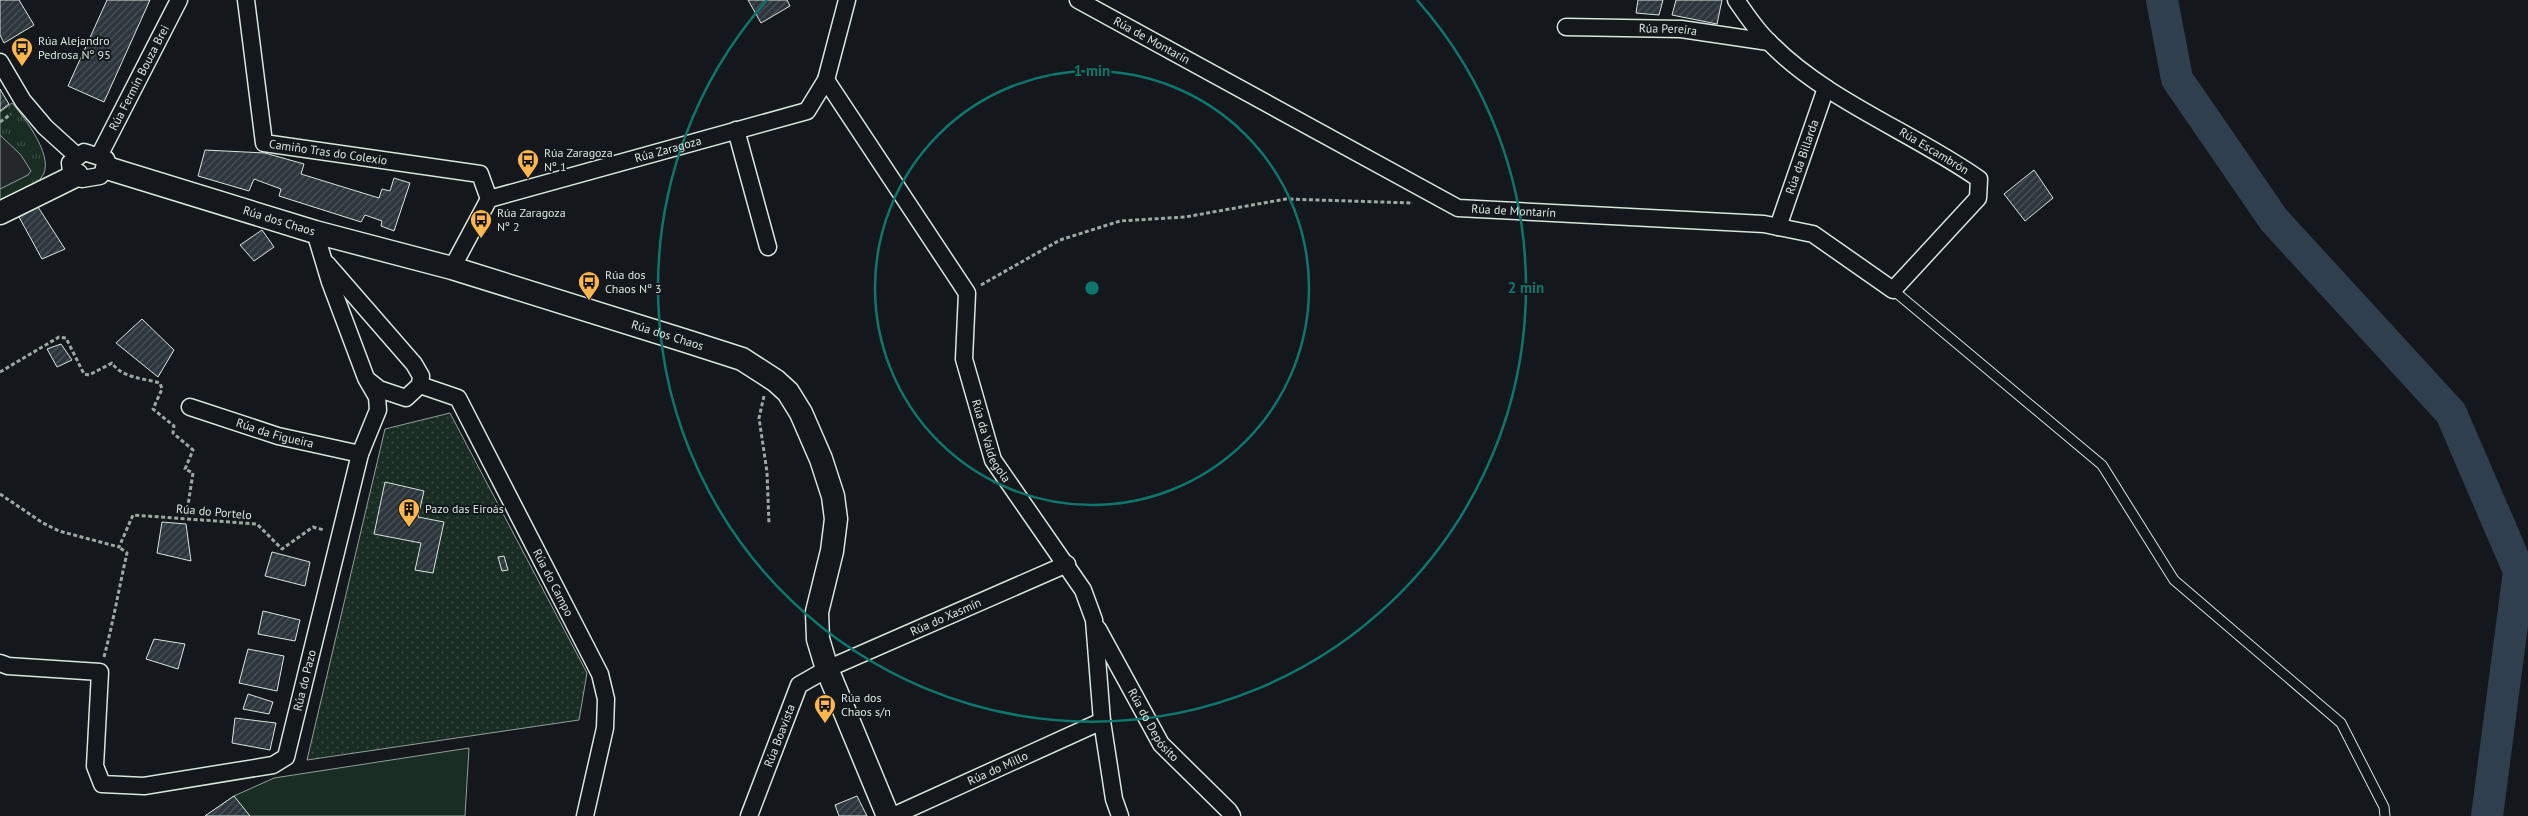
<svg xmlns="http://www.w3.org/2000/svg" width="2528" height="816" viewBox="0 0 2528 816" font-family="'PT Sans',sans-serif">
<style>
.grass{fill:#1a2d24;stroke:#939e99}
.park{fill:url(#park-tufts);stroke:#939e99}
.garden{fill:url(#garden-dots);stroke:#939e99}
.parking{fill:#24282b;stroke:#939e99}
.lines{fill:none;stroke-linecap:round;stroke-linejoin:round}
.river{stroke:#2f3f4d;stroke-width:32}
.building{fill:url(#building-hatch);stroke:#d8e6dc}
.lane-casing{stroke:#d8e6dc;stroke-width:11}
.street-casing{stroke:#d8e6dc;stroke-width:19}
.secondary-casing{stroke:#d8e6dc;stroke-width:25}
.path{stroke:#9da8a2;stroke-width:3;stroke-dasharray:4 2.5;stroke-linecap:butt}
.lane{stroke:#14181c;stroke-width:9}
.street{stroke:#14181c;stroke-width:16}
.secondary{stroke:#14181c;stroke-width:22}
.ring{fill:none;stroke:#0f766e;stroke-width:2.5}
.labels{text-anchor:middle;stroke-width:4;stroke-linejoin:round;paint-order:stroke}
.street-label{font-size:12px;fill:#d8e6dc;stroke:#14181c}
.poi-label{font-size:12px;fill:#d8e6dc;stroke:#14181c;text-anchor:start}
.centre{fill:#0f766e;stroke:#14181c;stroke-width:2.5}
.ring-label{font-size:15px;text-anchor:middle;font-weight:bold;fill:#0f766e;stroke:#14181c;stroke-width:4;stroke-linejoin:round;paint-order:stroke}
</style>
<defs>
<pattern id="park-tufts" width="24" height="20" patternUnits="userSpaceOnUse" patternTransform="scale(1.25)"><rect width="24" height="20" fill="#1a2d24"/><path d="M3 7l-1-3M5 7V3M7 7l1-3M15 17l-1-3M17 17v-4M19 17l1-3" fill="none" stroke="#3b4b43"/></pattern>
<pattern id="garden-dots" width="8" height="8" patternUnits="userSpaceOnUse" patternTransform="scale(1.25)"><rect width="8" height="8" fill="#1a2d24"/><path d="M2 2h.1M6 6h.1" fill="none" stroke="#3b4b43" stroke-width="1.8" stroke-linecap="round"/></pattern>
<pattern id="building-hatch" width="6" height="6" patternUnits="userSpaceOnUse" patternTransform="scale(1.25)"><rect width="6" height="6" fill="#2c363c"/><path d="M-1 1l2-2M0 6l6-6M5 7l2-2" fill="none" stroke="#4a5358"/></pattern>
</defs>
<rect width="100%" height="100%" fill="#14181c"/>
<path class="grass" d="M469,748l-4,68h-260l29,-20 40,-18z"/>
<path class="park" d="M12,103c13,15 45,57 29,75 -9,10 -29,16 -41,22v-88z"/>
<path class="garden" d="M450,413l137,260 -8,47 -272,40 78,-331z"/>
<path class="parking" d="M0,135l21,20 10,16 -3,4 -28,14z"/>
<g class="lines">
<path class="river" d="M2162,0l15,79 97,141 177,193 68,158 -32,245"/>
</g>
<path class="building" d="M0,0h19l15,25 -30,18 -4,-8z
M107,0h43l-46,102 -36,-16z
M748,0h39l3,6 -29,17z
M1638,0h25l-4,15 -23,-2z
M1676,0h46l-5,24 -45,-9z
M0,89l9,15 -9,7z
M205,150l60,3 39,11 -3,10 78,24 3,-9 8,2 4,-13 16,5 -16,48 -13,-5 1,-5 -17,-6 -4,7 -82,-26 2,-7 -27,-10 -5,12 -51,-15z
M2034,170l19,28 -28,23 -21,-27z
M38,207l27,42 -23,10 -23,-42z
M262,230l12,17 -20,14 -14,-16z
M142,319l32,31 -16,27 -42,-34z
M61,344l11,16 -15,7 -10,-18z
M385,482l39,9 -6,26 26,5 -11,51 -18,-3 6,-27 -47,-9z
M162,522l24,2 5,37 -34,-8z
M272,552l38,10 -5,24 -40,-10z
M504,556l4,14 -6,1 -4,-14z
M263,611l37,9 -5,21 -37,-7z
M154,639l31,5 -7,25 -32,-10z
M248,649l36,7 -7,35 -38,-8z
M248,694l25,8 -4,12 -26,-5z
M235,718l41,5 -6,27 -38,-7z
M234,796l16,20h-45z
M857,796l10,20h-28l-4,-11z"/>
<g class="lines">
<g class="lane-casing">
<path id="lane" d="M1893,290l209,175 72,115 167,143 43,84 1,9"/>
</g>
<g class="street-casing">
<g id="street">
<path id="s1" d="M246,0l18,143 216,31 9,25"/>
<path id="s2" d="M1078,0l380,208 306,16 49,10 80,56 85,-92 1,-19c-67,-47 -154,-79 -210,-137 -13,-12 -23,-28 -33,-42"/>
<path id="s3" d="M1566,27l115,2 88,13"/>
<path d="M0,62l23,39 22,26 32,29"/>
<path id="s4" d="M826,80l141,213 -3,66 29,101 90,130 11,30 8,101 12,78 6,17"/>
<path d="M736,130l32,117"/>
<path d="M84,152l22,7 2,5 -8,12 -18,3 -11,-7 -1,-9z"/>
<path id="s5" d="M99,156l80,-156"/>
<path id="s6" d="M1778,227l48,-139"/>
<path d="M327,264l87,100 7,12 -1,9 -14,13 -27,-9 -10,-8"/>
<path id="s7" d="M452,268l37,-69 318,-88 19,-31 21,-80"/>
<path id="s8" d="M420,385l38,13 142,276 6,25 -1,29 -20,88"/>
<path id="s9" d="M190,407l88,29 82,18"/>
<path id="s10" d="M1098,629l63,115 68,67 3,5"/>
<path id="s11" d="M0,663l8,3 92,6 -5,94 7,18 42,2 129,-21 13,-8 74,-303 18,-44 -1,-13 -11,-19 -36,-96 -15,-50"/>
<path id="s12" d="M749,816l50,-131 28,-16 240,-105"/>
<path id="s13" d="M893,816l209,-95"/>
</g>
</g>
<g class="secondary-casing">
<g id="secondary">
<path id="s14" d="M107,168l208,64 137,36 234,73 56,18 34,22 12,11 13,21 20,46 12,37 3,23 -4,32 -15,61 1,27 9,30 61,147"/>
<path d="M0,213l77,-38"/>
</g>
</g>
<path class="path" d="M0,122l11,-8
M981,285l79,-45 60,-19 65,-4 101,-18 127,4
M0,372l59,-35 7,1 18,36 5,1 23,-12c10,15 31,15 48,20l2,6 -9,20 21,17 -1,7 20,17 -8,19 8,4 -7,45
M764,396l-5,22 8,54 2,52
M0,494l43,29 16,8 60,16 14,-32 124,9 25,25 31,-22 11,3
M104,657c9,-34 15,-69 23,-104l-8,-6"/>
<use href="#lane" class="lane"/>
<use href="#street" class="street"/>
<use href="#secondary" class="secondary"/>
</g>
<g class="ring">
<circle cx="1092" cy="288" r="217"/>
<path d="M1417 0A434 434 0 1 1 767 0"/>
</g>
<defs>
<g id="bus-pin" transform="scale(1.125)"><path d="M0 17L-7.5 6A9.5 9.5 0 1 1 7.5 6Z" fill="#ffb74d" stroke="#14181c"/><path d="M-5-6H5V4H4V6H2V4H-2V6H-4V4H-5ZM-3.5-4V0h7V-4ZM-3.5 1.2v1.5H-2V1.2ZM2 1.2v1.5H3.5V1.2Z" fill="#111"/></g>
<g id="building-pin" transform="scale(1.125)"><path d="M0 17L-7.5 6A9.5 9.5 0 1 1 7.5 6Z" fill="#ffb74d" stroke="#14181c"/><path d="M-4-6H4V6H1V3H-1V6H-4ZM-2.5-4.3h1.7v1.8h-1.7ZM.8-4.3h1.7v1.8H.8ZM-2.5-1h1.7V.8h-1.7ZM.8-1h1.7V.8H.8Z" fill="#111"/></g>
</defs>
<g fill-rule="evenodd">
<use href="#bus-pin" x="22" y="48"/>
<use href="#bus-pin" x="528" y="160"/>
<use href="#bus-pin" x="481" y="220"/>
<use href="#bus-pin" x="589" y="282"/>
<use href="#building-pin" x="409" y="509"/>
<use href="#bus-pin" x="825" y="705"/>
</g>
<g class="labels">
<g class="street-label">
<text dy="4" stroke="none"><textPath href="#s3" startOffset="102">Rúa Pereira</textPath></text>
<text dy="4" stroke="none"><textPath href="#s2" startOffset="84">Rúa de Montarín</textPath></text>
<text dy="4" stroke="none"><textPath href="#s5" startOffset="88">Rúa Fermín Bouza Brei</textPath></text>
<text dy="4" stroke="none"><textPath href="#s7" startOffset="264">Rúa Zaragoza</textPath></text>
<text transform="translate(1934 151) rotate(31)" y="4">Rúa Escambrón</text>
<text dy="4" stroke="none"><textPath href="#s1" startOffset="209">Camiño Tras do Colexio</textPath></text>
<text dy="4" stroke="none"><textPath href="#s6" startOffset="74">Rúa da Billarda</textPath></text>
<text dy="4" stroke="none"><textPath href="#s2" startOffset="489">Rúa de Montarín</textPath></text>
<text dy="4" stroke="none"><textPath href="#s14" startOffset="180">Rúa dos Chaos</textPath></text>
<text dy="4" stroke="none"><textPath href="#s14" startOffset="585">Rúa dos Chaos</textPath></text>
<text dy="4" stroke="none"><textPath href="#s9" startOffset="89">Rúa da Figueira</textPath></text>
<text dy="4" stroke="none"><textPath href="#s4" startOffset="408">Rúa da Valdegola</textPath></text>
<text transform="translate(214 512) rotate(5)" y="4">Rúa do Portelo</text>
<text dy="4" stroke="none"><textPath href="#s8" startOffset="248">Rúa do Campo</textPath></text>
<text dy="4" stroke="none"><textPath href="#s12" startOffset="302">Rúa do Xasmín</textPath></text>
<text dy="4" stroke="none"><textPath href="#s11" startOffset="481">Rúa do Pazo</textPath></text>
<text dy="4" stroke="none"><textPath href="#s10" startOffset="111">Rúa do Depósito</textPath></text>
<text dy="4" stroke="none"><textPath href="#s12" startOffset="86">Rúa Boavista</textPath></text>
<text dy="4" stroke="none"><textPath href="#s13" startOffset="115">Rúa do Millo</textPath></text>
</g>
<g class="poi-label">
<text x="38" y="45">Rúa Alejandro<tspan x="38" dy="14">Pedrosa Nº 95</tspan></text>
<text x="544" y="157">Rúa Zaragoza<tspan x="544" dy="14">Nº 1</tspan></text>
<text x="497" y="217">Rúa Zaragoza<tspan x="497" dy="14">Nº 2</tspan></text>
<text x="605" y="279">Rúa dos<tspan x="605" dy="14">Chaos Nº 3</tspan></text>
<text x="425" y="513">Pazo das Eiroás</text>
<text x="841" y="702">Rúa dos<tspan x="841" dy="14">Chaos s/n</tspan></text>
</g>
</g>
<circle cx="1092" cy="288" r="8" class="centre"/>
<g class="ring-label">
<text x="1092" y="76">1 min</text>
<text x="1526" y="293">2 min</text>
</g>
</svg>
